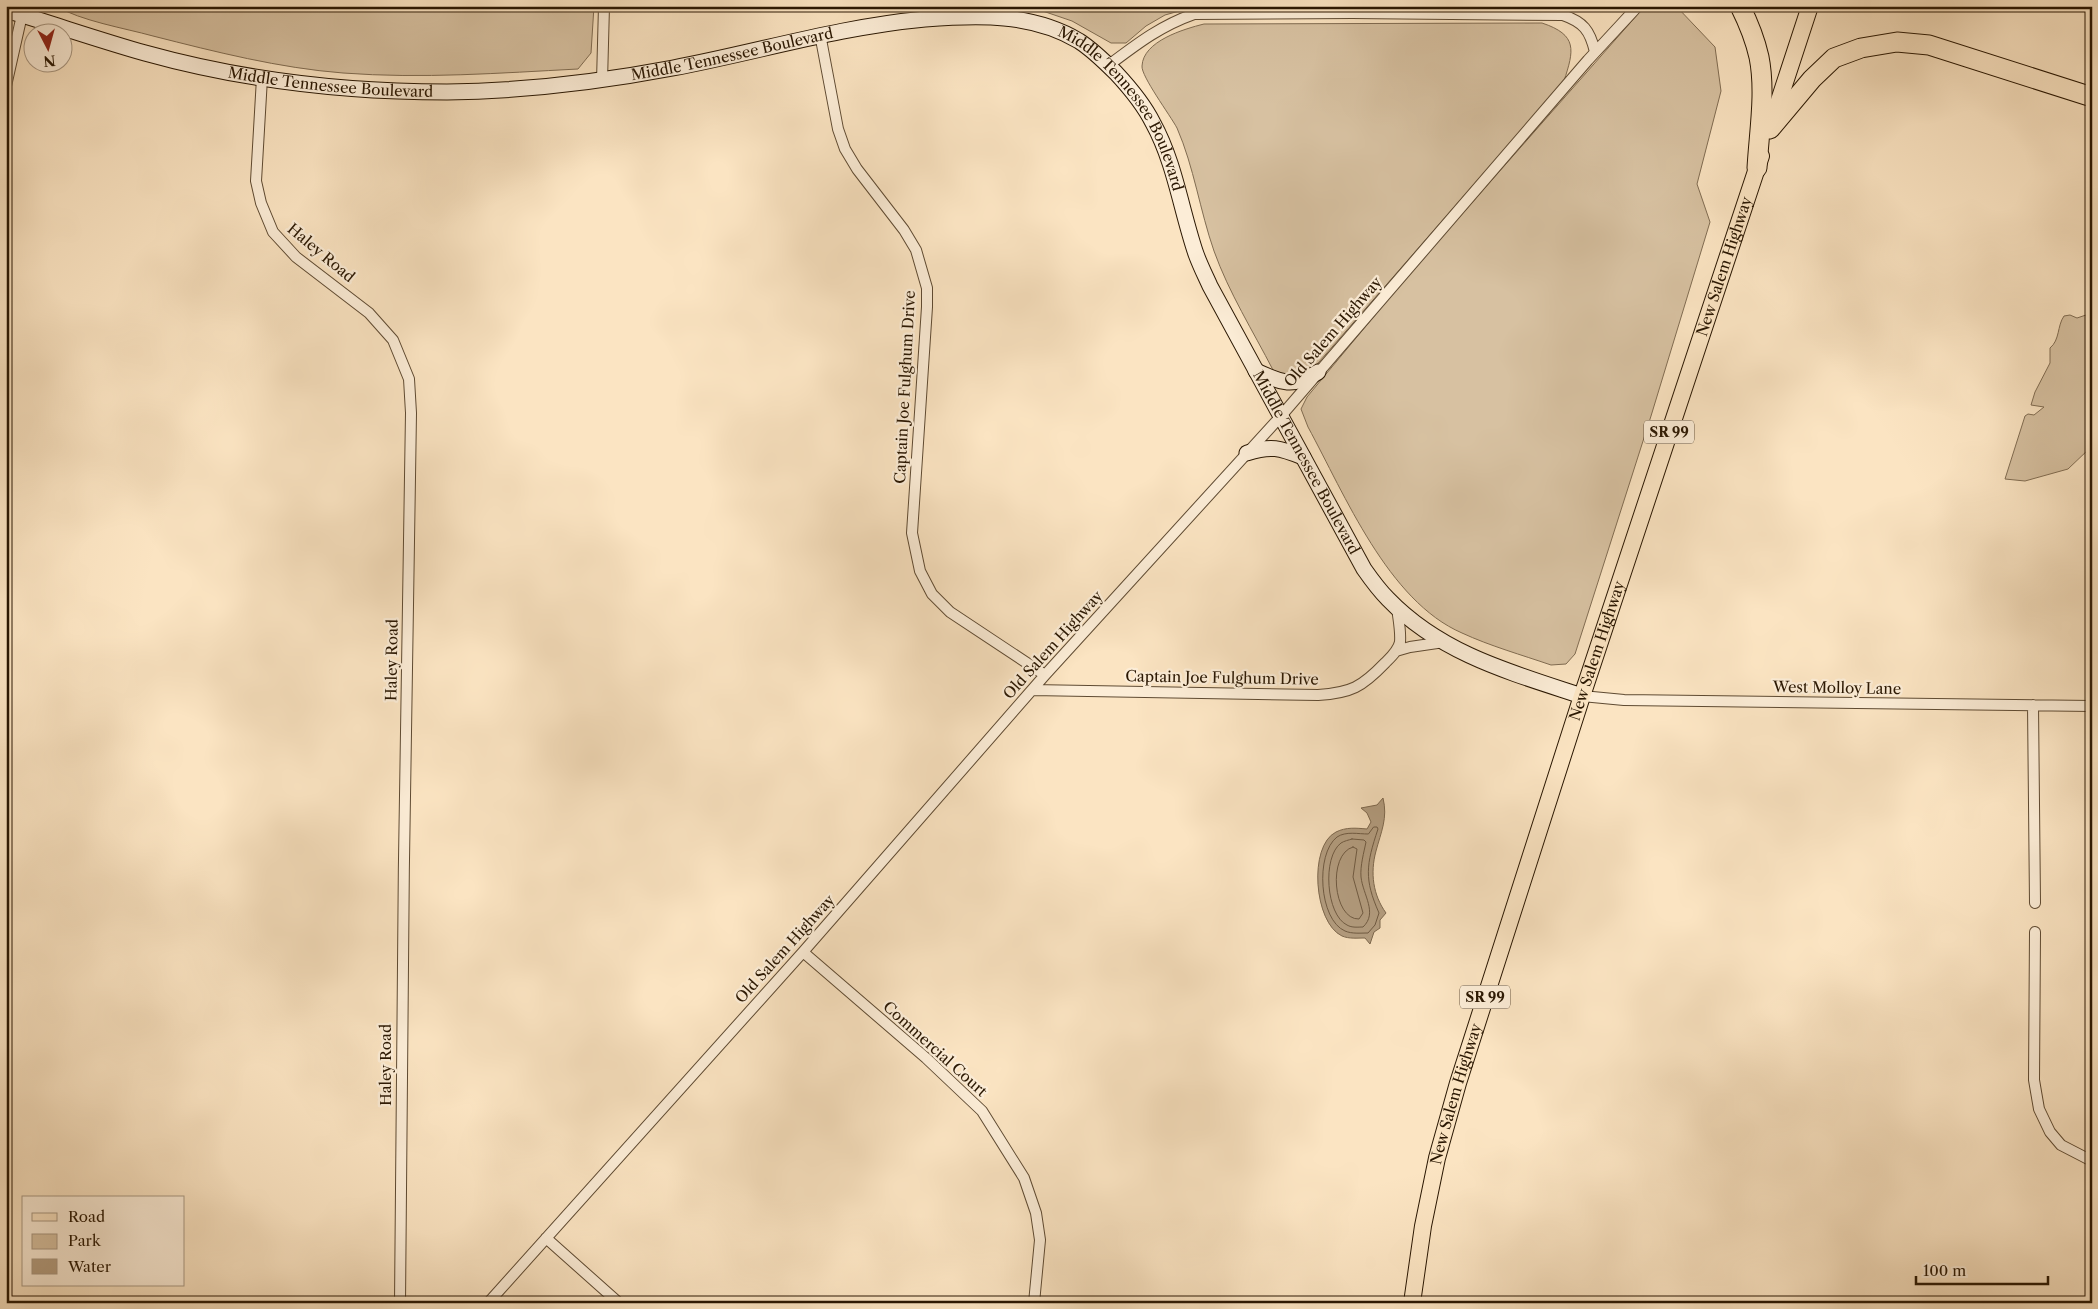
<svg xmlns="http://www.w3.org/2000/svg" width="2098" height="1309" viewBox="0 0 2098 1309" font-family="'Libre Caslon Text',serif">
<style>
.green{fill:#d7c1a1;stroke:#806c52}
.water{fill:#b49e81;stroke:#7d684e}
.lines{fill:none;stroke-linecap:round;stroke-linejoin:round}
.shore{stroke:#6f5a42;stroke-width:1}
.street-casing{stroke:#5e4a32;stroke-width:12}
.secondary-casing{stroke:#2a1702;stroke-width:17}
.primary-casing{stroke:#2a1702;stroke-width:18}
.highway-casing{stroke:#2a1702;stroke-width:21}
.street{stroke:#fcedd7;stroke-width:10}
.secondary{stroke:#fcedd7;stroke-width:15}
.primary{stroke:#fbe4c2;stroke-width:16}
.highway{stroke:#fbe4c2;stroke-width:19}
.labels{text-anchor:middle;stroke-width:4.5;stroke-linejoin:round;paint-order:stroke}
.shield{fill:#fcedd7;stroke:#695742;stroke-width:1}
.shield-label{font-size:14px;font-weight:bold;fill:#2a1702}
.street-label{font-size:15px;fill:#2a1702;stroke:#fcedd7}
</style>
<rect width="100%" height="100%" fill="#fbe4c2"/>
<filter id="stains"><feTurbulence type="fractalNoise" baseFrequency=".004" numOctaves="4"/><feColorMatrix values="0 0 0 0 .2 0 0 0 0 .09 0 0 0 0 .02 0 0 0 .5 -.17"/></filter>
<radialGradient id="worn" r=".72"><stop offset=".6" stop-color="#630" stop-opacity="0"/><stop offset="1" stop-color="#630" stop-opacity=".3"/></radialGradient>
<path class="green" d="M56,6h538l-3,47 -13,16c-78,4 -156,10 -235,4 -64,-5 -127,-21 -190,-37 -29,-8 -72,-15 -97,-30z
M1028,6h169l-32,9 -19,11 -20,17h-15l-39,-22z
M1645,6h31l39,41 6,44 -24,93 13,38 -59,194 -76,238 -9,10 -15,1c-29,-10 -61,-19 -89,-32 -74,-32 -117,-138 -154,-206l-7,-18 6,-12 103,-124z
M1542,23c36,12 32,27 22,58l-245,281c-14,14 -28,17 -46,8 -20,-39 -44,-77 -59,-119 -14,-40 -20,-84 -37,-123 -7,-13 -36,-52 -35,-62 1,-25 42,-37 62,-42z
M2092,313v124l-3,4v8l-21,20 -43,12 -20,-2 20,-63 3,-2 6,1 10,-8 -13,-2 4,-13 15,-29v-15c10,-8 7,-22 14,-32l6,-1 7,3z"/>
<path class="water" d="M1383,798c5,20 -2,34 -7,53 -6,22 -3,44 10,62l-6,7v8l-6,4 -4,12 -5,-6c-8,0 -16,1 -23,-2 -28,-13 -34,-90 -6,-104 10,-5 20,-4 31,-3l4,-7 -4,-9 -6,-5 16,-3z"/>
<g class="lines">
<path class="shore" d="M1374,827h3l1,2c-12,36 -14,50 1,84l-4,12 -7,8c-8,0 -16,1 -23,-2 -26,-11 -30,-77 -8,-94 9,-6 21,-3 31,-3z
M1352,839l12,1 2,2c-2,10 -6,24 -5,35 2,18 17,36 2,50 -5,0 -11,1 -16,-2 -21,-10 -25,-68 -6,-82 3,-2 8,-3 11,-4z
M1353,847l4,2 -4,28 10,36 -4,6c-26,1 -32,-65 -6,-72z"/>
<g class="street-casing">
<path id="street" d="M820,34l18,95 7,20 12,20 47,61 12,20 11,38v19l-15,226 8,38 12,23 18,18 95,63
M1109,65c28,-21 51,-39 85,-51l158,-1 211,2c20,7 27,15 32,37
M262,78l-6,103 5,22 12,29 23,25 73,56 24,27 16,39 2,34c-5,297 -10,593 -11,890
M602,81l2,-75
M6,86l16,-71
M1396,651l14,-4 34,-5
M1032,690l286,5c33,-2 44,-8 67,-32 6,-6 13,-12 15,-21 1,-12 -2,-24 -3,-35
M1582,696l42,4 468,6
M2033,705l2,198
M2035,932l-1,148 5,29 11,23 11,13 31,16
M803,952l123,106 56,53 42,67 12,35 4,27 -6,63
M546,1238l73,65
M488,1303l315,-351 242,-277 236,-259 307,-356 50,-54"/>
</g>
<g class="secondary-casing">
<g id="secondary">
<path id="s1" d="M6,10c47,14 93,30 139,43 97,27 201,39 302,39 76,-1 152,-10 226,-24 85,-16 165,-41 252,-49 53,-4 107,-6 154,22 14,9 26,21 37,32 14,15 28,32 37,50 22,40 28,87 43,131 4,11 9,21 14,32l154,283c7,10 15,21 24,30 53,55 124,74 194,97"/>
<path d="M1256,371c26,12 37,17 62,1"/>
<path d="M1247,453c24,-8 33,-5 56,4"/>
</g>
</g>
<g class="primary-casing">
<g id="primary">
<path d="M1771,125l39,-119"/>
<path id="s2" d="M1412,1303l11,-77 14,-68 21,-75 124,-387 179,-540"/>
</g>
</g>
<g class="highway-casing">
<path id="highway" d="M1740,6c8,16 15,33 19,51 7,35 0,75 -2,111
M1770,129l42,-50 22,-21 27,-10 36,-6 32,3 163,52"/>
</g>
<use href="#street" class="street"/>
<use href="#secondary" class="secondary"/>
<use href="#primary" class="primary"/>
<use href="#highway" class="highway"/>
</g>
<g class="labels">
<g class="shield">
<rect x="1644" y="420.5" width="50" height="23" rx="4"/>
<rect x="1460" y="985.5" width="50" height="23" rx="4"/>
</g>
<g class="shield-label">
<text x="1669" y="437">SR 99</text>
<text x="1485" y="1002">SR 99</text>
</g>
<g class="street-label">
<text dy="5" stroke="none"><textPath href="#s1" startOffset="739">Middle Tennessee Boulevard</textPath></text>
<text dy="5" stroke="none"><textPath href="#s1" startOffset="334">Middle Tennessee Boulevard</textPath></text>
<text dy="5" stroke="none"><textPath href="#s1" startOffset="1174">Middle Tennessee Boulevard</textPath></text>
<text transform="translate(321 253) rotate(40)" y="5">Haley Road</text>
<text dy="5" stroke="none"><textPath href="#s2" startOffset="1084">New Salem Highway</textPath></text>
<text transform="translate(1333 332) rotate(-49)" y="5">Old Salem Highway</text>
<text transform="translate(905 387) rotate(-87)" y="5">Captain Joe Fulghum Drive</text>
<text dy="5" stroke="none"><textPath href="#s1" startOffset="1579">Middle Tennessee Boulevard</textPath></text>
<text transform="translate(1053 645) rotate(-48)" y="5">Old Salem Highway</text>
<text dy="5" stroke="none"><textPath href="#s2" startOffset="679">New Salem Highway</textPath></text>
<text transform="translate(392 660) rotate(-89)" y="5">Haley Road</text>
<text transform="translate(1222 678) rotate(1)" y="5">Captain Joe Fulghum Drive</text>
<text transform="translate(1837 688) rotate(1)" y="5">West Molloy Lane</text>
<text transform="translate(785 949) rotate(-48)" y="5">Old Salem Highway</text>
<text transform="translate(935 1049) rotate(42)" y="5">Commercial Court</text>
<text transform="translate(386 1065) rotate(-90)" y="5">Haley Road</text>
<text dy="5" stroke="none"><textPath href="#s2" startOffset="214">New Salem Highway</textPath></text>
</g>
</g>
<rect width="2098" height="1309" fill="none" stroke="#fbe4c2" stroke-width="25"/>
<rect x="8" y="8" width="2083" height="1294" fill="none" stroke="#2a1702" stroke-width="2.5"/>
<rect x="12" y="12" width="2073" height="1284" fill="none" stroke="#2a1702"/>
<rect x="22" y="1196" width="162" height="90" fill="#fcedd7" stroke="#a89782"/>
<rect x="32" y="1213" width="25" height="8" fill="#fbe4c2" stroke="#a89782"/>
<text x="68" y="1222" font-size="15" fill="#2a1702">Road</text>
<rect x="32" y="1234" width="25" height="15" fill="#d7c1a1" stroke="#a89782"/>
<text x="68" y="1246" font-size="15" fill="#2a1702">Park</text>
<rect x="32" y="1259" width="25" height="15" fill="#b49e81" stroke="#a89782"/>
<text x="68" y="1272" font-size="15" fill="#2a1702">Water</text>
<g transform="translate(48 48) rotate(174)"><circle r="24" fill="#fcedd7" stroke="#a89782"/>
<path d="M0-4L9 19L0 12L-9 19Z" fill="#8f2418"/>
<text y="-8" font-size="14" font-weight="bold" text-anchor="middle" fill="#2a1702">N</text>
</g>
<path d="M1916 1276v8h132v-8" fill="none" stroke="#2a1702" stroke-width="2.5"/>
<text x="1923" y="1276" font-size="15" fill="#2a1702" stroke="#fcedd7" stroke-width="4" paint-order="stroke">100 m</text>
<rect width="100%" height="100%" filter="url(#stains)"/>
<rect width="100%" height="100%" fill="url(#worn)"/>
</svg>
